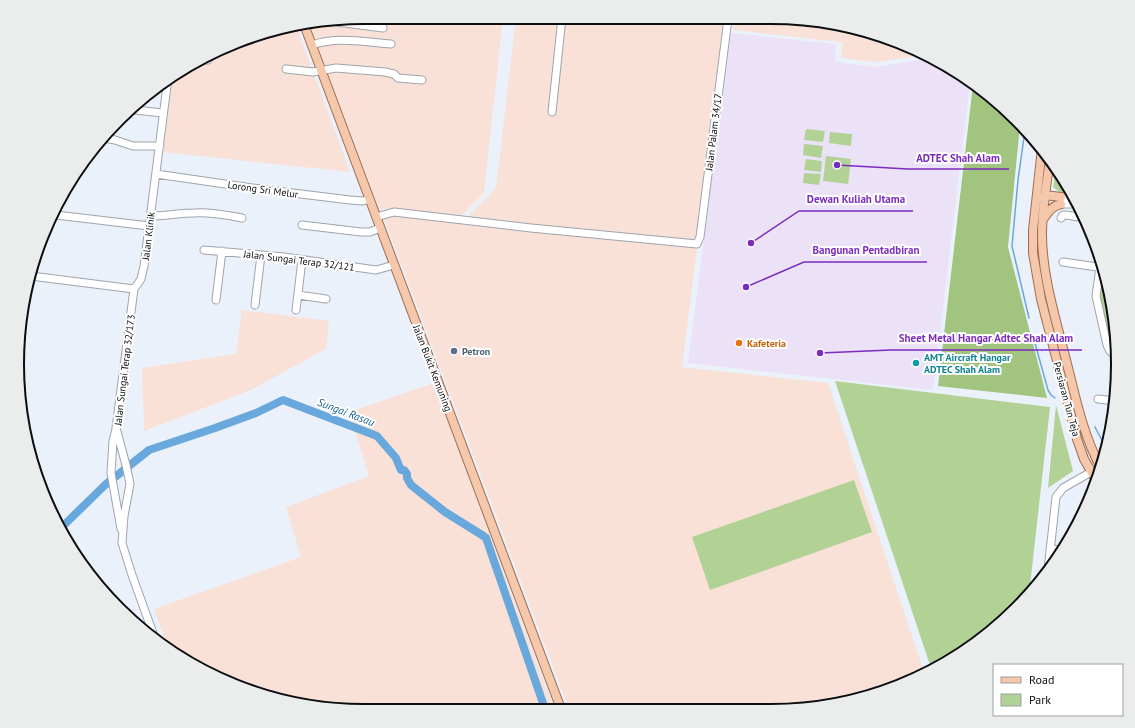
<svg xmlns="http://www.w3.org/2000/svg" width="1135" height="728" viewBox="0 0 1135 728" font-family="'PT Sans',sans-serif">
<style>
.industrial{fill:#f9e1d7}
.education{fill:#ebe2f7}
.green{fill:#b2d295}
.forest{fill:#a1c47f}
.lines{fill:none;stroke-linecap:round;stroke-linejoin:round}
.stream{stroke:#68a8dc;stroke-width:1.5}
.river{stroke:#68a8dc;stroke-width:8}
.minor-casing{stroke:#9ea4ad;stroke-width:9}
.major-casing{stroke:#9f6e50;stroke-width:10}
.minor{stroke:#fff;stroke-width:7}
.major{stroke:#f5c7ab;stroke-width:8}
.food-dot{fill:#e8710a;stroke:#fff;stroke-width:1.5}
.service-dot{fill:#5c6f8a;stroke:#fff;stroke-width:1.5}
.culture-dot{fill:#0f9aa8;stroke:#fff;stroke-width:1.5}
.labels{text-anchor:middle;stroke-width:4;stroke-linejoin:round;paint-order:stroke}
.street-label{font-size:10px;fill:#0b0d10;stroke:#fff}
.food-label{font-size:10px;font-weight:bold;fill:#c56008;stroke:#fff;text-anchor:start}
.service-label{font-size:10px;font-weight:bold;fill:#4e5e75;stroke:#fff;text-anchor:start}
.culture-label{font-size:10px;font-weight:bold;fill:#0d838f;stroke:#fff;text-anchor:start}
.water-label{font-size:11px;font-style:italic;fill:#115c8d;stroke:#fff}
.rim{fill:none;stroke:#0b0d10;stroke-width:2}
.leader{fill:none;stroke:#7b2cbf;stroke-width:1.5}
.callout-dot{fill:#7b2cbf;stroke:#fff;stroke-width:1.5}
.callout-label{font-size:11px;text-anchor:middle;font-weight:bold;fill:#7b2cbf;stroke:#fff;stroke-width:4;stroke-linejoin:round;paint-order:stroke}
</style>
<rect width="100%" height="100%" fill="#ebf1fb"/>
<path class="industrial" d="M364,17l139,1 -19,175 -24,24 -81,-8 -69,-183z
M516,18l210,1 -44,348 146,16 97,292 -64,24 -68,11 -224,-1 -185,-490 11,-3 66,7 35,-35z
M734,19l83,1 107,33 3,2 -53,7 -33,-4 1,-16 -109,-12z
M297,28l53,144 -187,-20 10,-77 80,-40z
M242,310l87,11 -3,28 -75,41 -107,41 -2,-63 94,-14z
M434,383l120,326 -235,-1 -88,-24 -64,-39 -13,-36 147,-52 -15,-50 83,-31 -20,-64z"/>
<path class="education" d="M731,33l105,11 -1,18 40,5 58,-9 37,25 -37,307 -245,-27z"/>
<path class="green" d="M806,129l19,2 -2,11 -19,-2z
M830,132l22,2 -1,12 -22,-3z
M804,144l19,2 -2,12 -18,-3z
M826,156l25,3 -3,25 -25,-3z
M806,159l16,2 -1,11 -17,-2z
M1055,167l18,29 -11,-2 -9,-7c2,-7 1,-14 2,-20z
M804,173l17,1 -2,11 -16,-2z
M1105,271l12,70v11l-6,-3 -12,-52 3,-24z
M835,381l215,26 -21,188 -47,44 -50,32z
M1056,405l17,66 -25,17z
M854,480l18,52 -162,58 -18,-53z"/>
<path class="forest" d="M973,85l27,18 20,22 -12,122 39,151 -109,-12z"/>
<g class="lines">
<path class="stream" d="M1025,130l-7,50 -6,66 17,72
M1033,336l15,54 3,5 4,3
M1095,427l11,21"/>
<path class="river" d="M62,527l43,-42 44,-35 66,-22 41,-15 27,-13 94,36 19,22 4,10 1,2h3l3,4v4l4,7 34,27 37,23 4,3 59,171"/>
<g class="minor-casing">
<path id="minor" d="M337,22l46,6
M312,45c24,-9 53,-3 79,-1
M203,60h5
M286,69l27,3 23,-4 49,4 9,2 4,4 24,2
M135,110l28,3
M552,112l10,-94
M104,138l11,2 18,6h27
M156,174l104,15 90,11 13,1 7,-2
M1061,197h7l8,3
M1061,204h17
M56,215l93,11
M150,216c15,0 30,-3 44,-3 16,-1 32,2 48,5
M376,217l18,-5 137,16 166,16 3,-7 28,-218
M1061,218l2,-3h3l19,3
M302,225l59,7h9l10,-4
M204,250l80,7 92,13 18,-5
M1101,260l-5,36 11,49c2,5 4,9 10,10
M1063,262l41,6
M31,276l103,13
M134,289l-18,139 10,37 4,19 -6,32 -2,27 10,32 22,61
M134,289l7,-10 3,-13 24,-188
M298,295l28,4
M216,300l6,-49
M255,305l6,-50
M296,310l6,-50
M1098,399l17,2
M116,429l-3,12 -2,32 10,56
M1050,549l12,1
M1048,570l8,-73 7,-9 28,-16"/>
</g>
<g class="major-casing">
<path id="major" d="M305,27l256,682
M1042,148l-9,82v23l8,46 36,140 7,20 13,23
M1050,159c-3,24 -8,50 -8,75 0,41 13,82 23,122 10,38 17,77 36,112
M1043,198l2,-3 16,2
M1044,218c5,-7 8,-12 17,-14"/>
</g>
<use href="#minor" class="minor"/>
<use href="#major" class="major"/>
</g>
<circle class="food-dot" cx="739" cy="343" r="4"/>
<circle class="service-dot" cx="454" cy="351" r="4"/>
<circle class="culture-dot" cx="916" cy="363" r="4"/>
<g class="labels">
<g class="street-label">
<text transform="translate(713 132) rotate(-83)" y="4">Jalan Palam 34/17</text>
<text transform="translate(263 189) rotate(8)" y="4">Lorong Sri Melur</text>
<text transform="translate(148 236) rotate(-83)" y="4">Jalan Klinik</text>
<text transform="translate(299 260) rotate(7)" y="4">Jalan Sungai Terap 32/121</text>
<text transform="translate(433 368) rotate(69)" y="4">Jalan Bukit Kemuning</text>
<text transform="translate(124 370) rotate(-83)" y="4">Jalan Sungai Terap 32/173</text>
<text transform="translate(1067 399) rotate(75)" y="4">Persiaran Tun Teja</text>
</g>
<g class="food-label">
<text x="747" y="347">Kafeteria</text>
</g>
<g class="service-label">
<text x="462" y="355">Petron</text>
</g>
<g class="culture-label">
<text x="924" y="361">AMT Aircraft Hangar<tspan x="924" dy="12">ADTEC Shah Alam</tspan></text>
</g>
<g class="water-label">
<text transform="translate(346 412) rotate(21)" y="4">Sungai Rasau</text>
</g>
</g>
<path d="M0 0H1135V728H0ZM364 24H771A340 340 0 0 1 1111 364V364A340 340 0 0 1 771 704H364A340 340 0 0 1 24 364V364A340 340 0 0 1 364 24Z" fill="#ebecec" fill-rule="evenodd"/>
<path class="rim" d="M364 24H771A340 340 0 0 1 1111 364V364A340 340 0 0 1 771 704H364A340 340 0 0 1 24 364V364A340 340 0 0 1 364 24Z"/>
<path class="leader" d="M837 165L908 169H1009M751 243L799 211H913M746 287L804 262H927M820 353L891 350H1082"/>
<g class="callout-dot">
<circle cx="837" cy="165" r="4"/>
<circle cx="751" cy="243" r="4"/>
<circle cx="746" cy="287" r="4"/>
<circle cx="820" cy="353" r="4"/>
</g>
<g class="callout-label">
<text x="958" y="162">ADTEC Shah Alam</text>
<text x="856" y="203">Dewan Kuliah Utama</text>
<text x="866" y="254">Bangunan Pentadbiran</text>
<text x="986" y="342">Sheet Metal Hangar Adtec Shah Alam</text>
</g>
<rect x="993" y="664" width="130" height="52" fill="#ffffff" stroke="#9d9e9f"/>
<rect x="1001" y="677" width="20" height="6" fill="#f5c7ab" stroke="#9d9e9f"/>
<text x="1029" y="684" font-size="12" fill="#0b0d10">Road</text>
<rect x="1001" y="694" width="20" height="12" fill="#b2d295" stroke="#9d9e9f"/>
<text x="1029" y="704" font-size="12" fill="#0b0d10">Park</text>
</svg>
